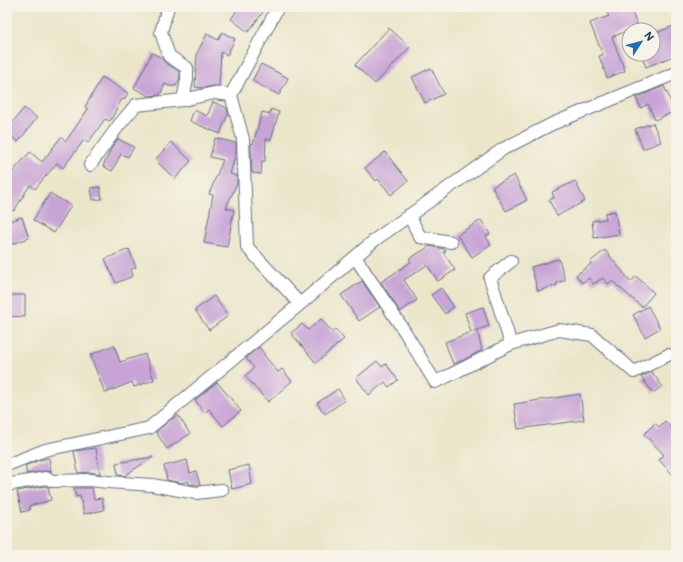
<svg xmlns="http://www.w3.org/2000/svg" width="683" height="562" viewBox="0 0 683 562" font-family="'Balsamiq Sans',sans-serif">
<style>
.building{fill:#c7a3d6}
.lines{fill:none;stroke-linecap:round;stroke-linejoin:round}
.street-casing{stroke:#646f84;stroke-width:14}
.street{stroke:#fff;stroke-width:12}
</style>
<rect width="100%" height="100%" fill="#f7f3e8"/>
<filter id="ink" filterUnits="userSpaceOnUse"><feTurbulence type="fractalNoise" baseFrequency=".025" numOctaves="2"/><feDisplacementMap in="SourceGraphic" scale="8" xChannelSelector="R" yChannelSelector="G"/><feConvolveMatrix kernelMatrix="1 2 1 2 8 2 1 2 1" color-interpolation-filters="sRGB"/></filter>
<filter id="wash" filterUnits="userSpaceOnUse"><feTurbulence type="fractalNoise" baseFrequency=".012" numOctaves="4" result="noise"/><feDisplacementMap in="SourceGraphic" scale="16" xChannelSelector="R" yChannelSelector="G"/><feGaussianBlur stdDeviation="0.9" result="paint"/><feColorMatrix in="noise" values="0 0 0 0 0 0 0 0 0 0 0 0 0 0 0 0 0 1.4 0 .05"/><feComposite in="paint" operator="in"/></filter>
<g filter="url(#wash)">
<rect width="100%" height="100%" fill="#ebe6ca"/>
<g id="blocks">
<path class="building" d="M239,7h28l-19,25 -17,-13z
M614,7h16l9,23h-10l-17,7 13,34 -18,7 -8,-22 4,-1 -13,-32 19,-7 -3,-6z
M676,25v30l-30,12 -5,-13h12v-20z
M389,28l21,19 -35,37 -20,-19z
M222,32l13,7 -8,16 -6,-3 -2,34h-6l-9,2 -9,-1 2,-34 10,-19 11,6z
M152,53l10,5 1,3 17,11v6l-4,8h-7l-4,-2 -5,11 -11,1 -15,-8z
M261,64l27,14 -9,17 -27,-14z
M431,68l13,26 -19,9 -13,-26z
M102,77l26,16 -4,7 -2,-1 -12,22 -5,-2 -17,24 -4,-3 -21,28 -6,-5 -22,26 -5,-4 -16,26 -7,-4v-29l23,-26 12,10 19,-25 5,4 22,-32 -3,-2z
M664,86l11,25 -20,9 -7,-16 -7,4 -5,-10z
M213,102l14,6 1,6 -8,20 -30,-13 4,-11 13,6z
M24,108l13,10 -19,24 -11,-9v-14l5,4z
M271,109l8,3 -8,28 -5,-1 -1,22h-3l-1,13 -9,-1 -1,-30 2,1 9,-32 8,2z
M653,123l8,19 -18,7 -8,-20z
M215,138l21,5v9l-6,22 7,2v7l-11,25 8,2 -7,37 -23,-4 9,-48 -4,-1 14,-34 -13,-3z
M118,139l16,8 -6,10 -7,-3 -9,17 -9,-5 9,-19z
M171,142l20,19 -16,18 -20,-19z
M385,152l23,29 -17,14 -13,-16 -2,2 -11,-13z
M514,175l13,25 -21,11 -14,-24z
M575,181l10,20 -28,15 -8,-16 5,-2 -2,-6z
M100,187l2,12 -9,1 -2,-12z
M50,193l21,13 -17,27 -21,-13z
M615,211l4,23 -25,4 -2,-17 14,-2 -1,-6z
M22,217l7,21 -22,8v-24z
M481,220l9,14 -4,2 5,9 -19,12 -15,-22z
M430,246l14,3 2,2 -3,1 12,18 -17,11 -11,-16 -23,15 13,20 -17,12 -19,-30 30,-20 -2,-3z
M129,249l7,18 -5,2 2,7 -17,7 -11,-24z
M605,250l26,32 5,-6 18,17 -12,14 -30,-26 -4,3 -5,-6 -10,6 -4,-6 -7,5 -6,-8 15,-11 -1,-2z
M559,259l6,21 -8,3v2l-19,6 -7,-24z
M362,281l18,26 -21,14 -18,-26z
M441,288l13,19 -9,7 -14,-19z
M7,295h18v22l-18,-1z
M214,296l14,20 -19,14 -14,-20z
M648,306l12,22 -15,9 -12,-22z
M483,307l6,19 -18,6 -6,-19z
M321,319l11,13 3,-3 9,10 -28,24 -25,-30 11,-9 6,6z
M477,330l5,20 -18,10 -11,4 -8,-22z
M114,345l6,17 25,-8 9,26 -20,7 -2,-5 -27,11 -15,-38z
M259,347l6,8h-1l14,17 4,-3 10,12 -24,21 -23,-26 9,-8 -8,-10z
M377,361l5,6 4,-3 12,16 -9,7 -4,-5 -16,13 -13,-17z
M652,372l10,14 -9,7 -12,-16z
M217,382l24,29 -18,15 -14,-17 -4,4 -10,-13z
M338,389l7,11 -20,14 -8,-11z
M580,394l4,26 -66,9 -4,-25z
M178,415l12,19 -23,15 -11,-17 14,-12z
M665,421l11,12v45l-17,-18 5,-5 -20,-21 11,-11 4,4z
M96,448l4,26 -10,-2 -12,1 -4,-22z
M153,457l-29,19 -6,-1 -2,-12z
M49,458l2,14 -6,-1 -18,3 -2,-8 14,-6z
M187,460l3,13 6,-2 4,14 -11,-1 -1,-3 -6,2 -15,-3 -3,-14z
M249,465l3,19 -20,5 -4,-19z
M45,486l3,1 3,13 -22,6 1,4 -8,2 -5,-21z
M74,488h18l2,11 8,-1 2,12 -20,4 -4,-18 -4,1z"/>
</g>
</g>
<g filter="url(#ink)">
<use href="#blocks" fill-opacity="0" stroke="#646f84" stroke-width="1"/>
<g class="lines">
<g class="street-casing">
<path id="street" d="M168,7l-7,25 8,24 18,12v11l-4,21
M278,7l-47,88 12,44 4,108 53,57
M90,165l29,-40 17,-20 47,-5 31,-7 17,2
M409,215l11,22 31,5
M355,257l50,75 30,50 11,-5 65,-33 48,-14 33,5 42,37 34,-17
M511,344l-21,-66 21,-17
M7,465l38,-15 104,-22 151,-124 76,-65 127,-90 49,-25 124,-51
M7,484h5l34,-6 7,3 37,-1 18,2 44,3 44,8 26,-3"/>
</g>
<use href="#street" class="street"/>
</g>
</g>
<rect width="683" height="562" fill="none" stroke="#f7f3e8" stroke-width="24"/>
<g transform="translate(641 42) rotate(54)"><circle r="19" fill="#f7f3e8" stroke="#9fa5b1"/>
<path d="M0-3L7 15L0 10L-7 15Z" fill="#1f6fb2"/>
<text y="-6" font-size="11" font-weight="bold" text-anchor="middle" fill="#1b2f5e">N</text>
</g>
</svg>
